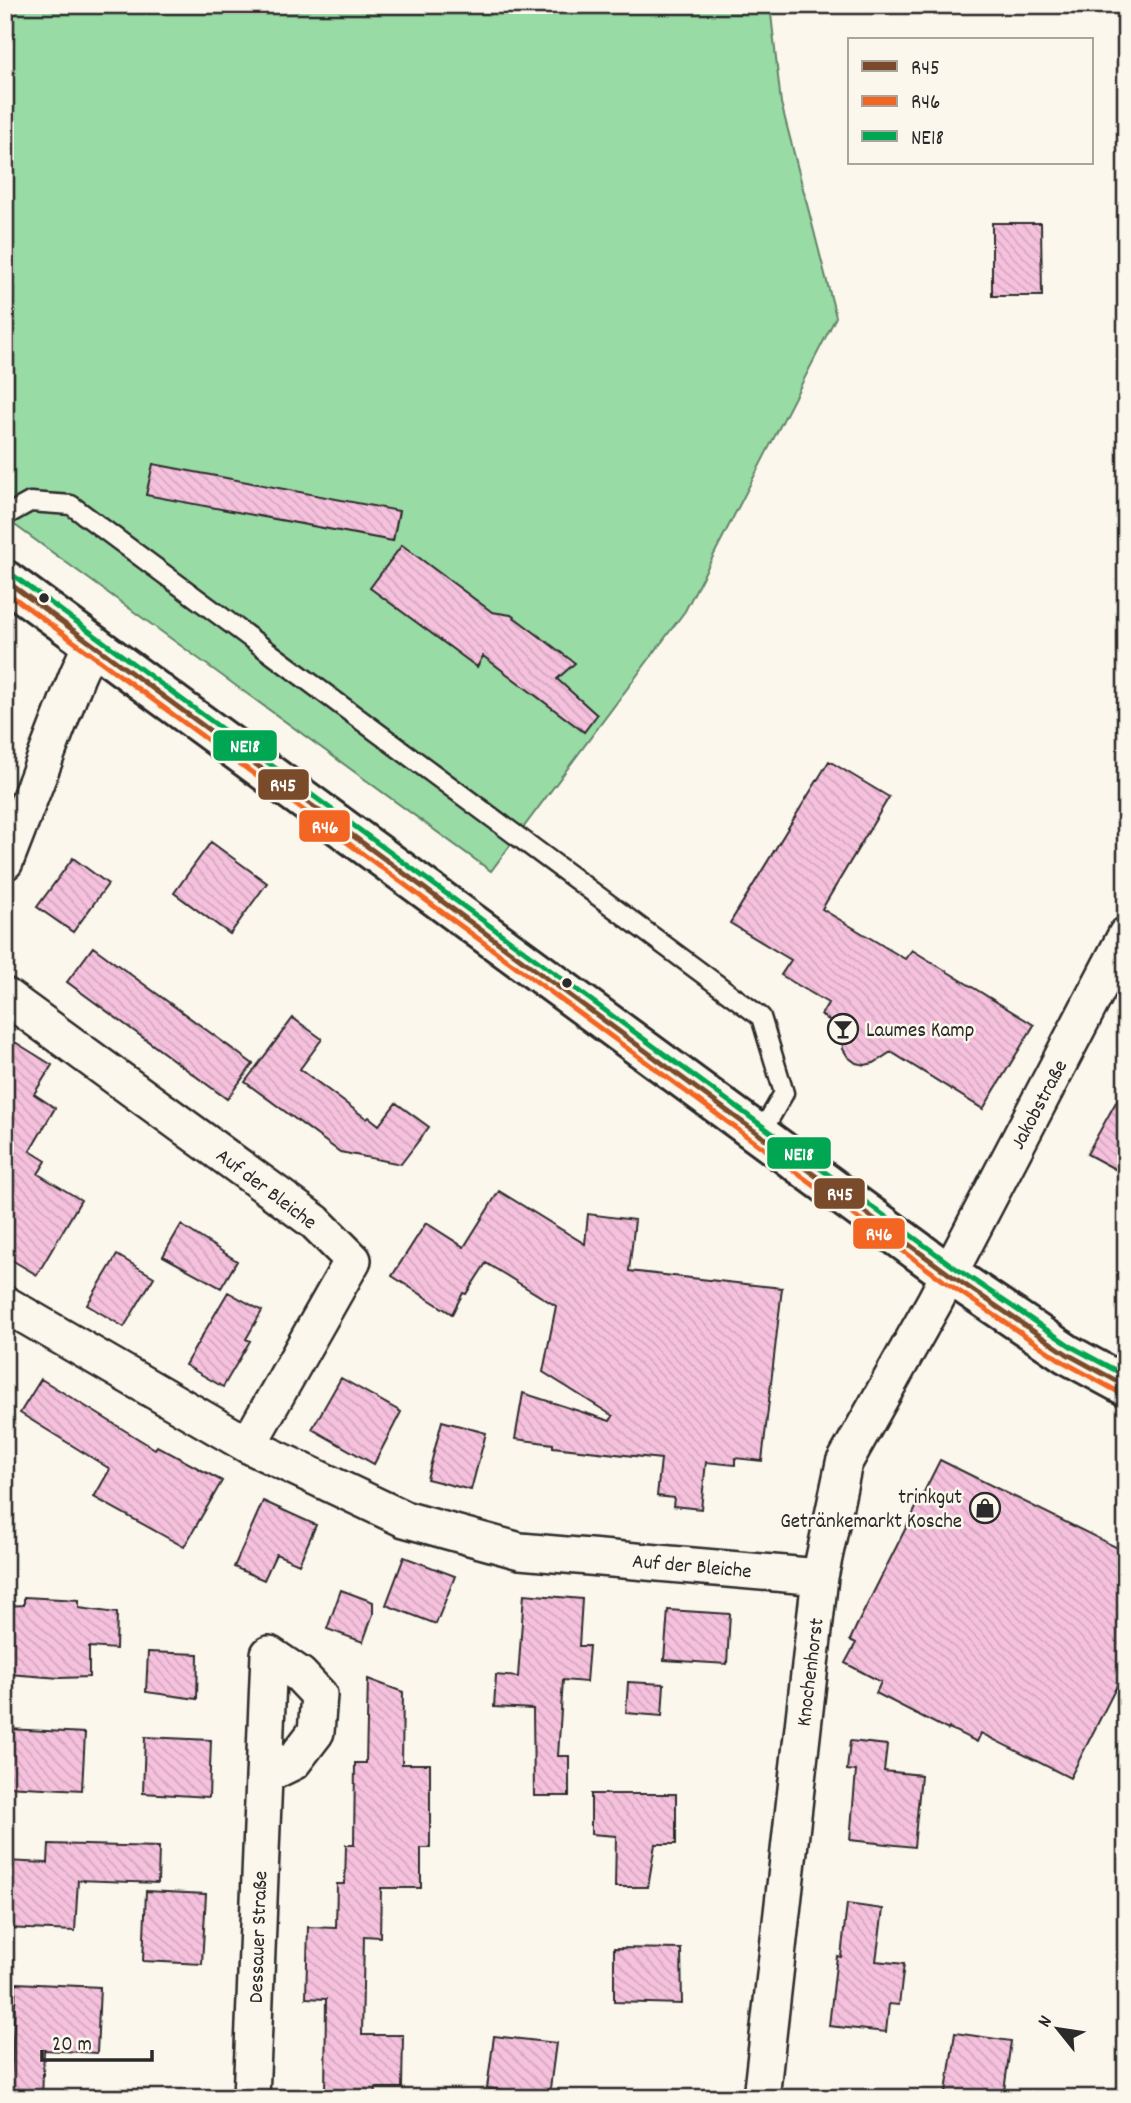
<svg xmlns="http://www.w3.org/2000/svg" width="1131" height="2103" viewBox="0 0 1131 2103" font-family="Dekko,sans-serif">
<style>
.pitch{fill:#99dba5;stroke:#628368;stroke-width:2}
.building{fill:url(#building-back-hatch);stroke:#2b2b2b;stroke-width:2}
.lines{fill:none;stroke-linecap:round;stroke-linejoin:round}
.service-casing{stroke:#2b2b2b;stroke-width:23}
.minor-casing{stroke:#2b2b2b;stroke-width:40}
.secondary-casing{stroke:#2b2b2b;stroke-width:44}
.service{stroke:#fbf7ec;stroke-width:18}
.minor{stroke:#fbf7ec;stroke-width:35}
.secondary{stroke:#fbf7ec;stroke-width:38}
.bus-1-casing{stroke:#fbf7ec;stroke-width:10}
.bus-2-casing{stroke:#fbf7ec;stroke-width:10}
.bus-3-casing{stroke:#fbf7ec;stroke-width:10}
.bus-1{stroke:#7a4b2a;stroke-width:5}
.bus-2{stroke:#f26522;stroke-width:5}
.bus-3{stroke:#00a651;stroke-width:5}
.bus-dot{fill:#2b2b2b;stroke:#fbf7ec;stroke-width:2.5}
.labels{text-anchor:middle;stroke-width:5;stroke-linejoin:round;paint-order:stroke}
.poi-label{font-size:21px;fill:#2b2b2b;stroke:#fbf7ec;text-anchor:start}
.street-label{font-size:21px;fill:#2b2b2b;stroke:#fbf7ec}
.line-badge{stroke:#fbf7ec;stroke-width:2.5}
.badge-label{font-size:19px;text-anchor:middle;font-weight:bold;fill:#fff}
</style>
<defs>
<pattern id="building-back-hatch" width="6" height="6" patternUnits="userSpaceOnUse" patternTransform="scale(1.75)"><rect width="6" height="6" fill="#f6c1dd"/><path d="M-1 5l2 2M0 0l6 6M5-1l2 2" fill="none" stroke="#d3a6be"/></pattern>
</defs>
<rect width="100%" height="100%" fill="#fbf7ec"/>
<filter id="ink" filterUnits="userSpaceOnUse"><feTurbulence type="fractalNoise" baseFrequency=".0143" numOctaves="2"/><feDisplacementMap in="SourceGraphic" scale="14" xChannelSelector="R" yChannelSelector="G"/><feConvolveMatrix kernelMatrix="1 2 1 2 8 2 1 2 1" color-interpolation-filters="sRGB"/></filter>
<g filter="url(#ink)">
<path class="pitch" d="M5,5h765l11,98 55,214 -151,294 -194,260 -486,-353z"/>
<path class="building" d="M992,223h49l1,73h-50z
M153,464l246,47 -6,30 -247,-46z
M402,545l90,67 19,3 64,48 -18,16 40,36 -13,17 -101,-76 -6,11 -107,-79z
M829,761l60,36 -67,112 83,50 7,-9 122,75 -51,84 -92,-57 -17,11 -9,2 -9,-2 -8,-6 -5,-8 -2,-21 -20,-13 7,-12 -47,-28 10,-15 -61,-37z
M211,842l56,41 -37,51 -56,-41z
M73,858l35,26 -35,48 -36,-25z
M93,947l160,117 -26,35 -160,-117z
M293,1018l29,21 -22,30 67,50 2,-2 10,8 17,-22 33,24 -28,37 -61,-12 -95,-70z
M15,1042l37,23 -18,29 21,14 -25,43 16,10 -8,13 43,26 -44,75 -32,-19v-199z
M1126,1084v91l-39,-21z
M499,1191l86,53 3,-30 47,6 -6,51 153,17 -20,173 -27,-3v7l-29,-3 -5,47 -28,-3 1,-8 -17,-2 4,-37 -108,-12v-3l-38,-5 8,-46 87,28 3,-5 -70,-44 13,-66 -70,-43 -20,31 -3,-1 -11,21 -60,-38 34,-53 38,24z
M181,1225l56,36 -16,27 -58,-32z
M117,1255l37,22 -30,50 -37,-22z
M228,1292l34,19 -16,28 4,2 -27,46 -38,-22z
M341,1378l60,34 -27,52 -62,-35z
M41,1379l114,70 2,-3 65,35 -38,66 -90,-50 16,-28 -90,-56z
M442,1421l44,12 -15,57 -44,-11z
M940,1460l186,92v116l-56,110 -89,-45 -4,9 -28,-14 -1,2 -72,-37 5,-11 -36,-19 11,-20 -6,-3 6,-13z
M263,1501l53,24 -17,39 -23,-10 -12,26 -30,-13z
M404,1557l51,19 -19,48 -50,-19z
M341,1590l32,12v12l-10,28 -36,-13z
M524,1594l58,5 -3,47h10l-3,36 -23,-2 -5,76h11v40h-35l-1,-87 -39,-2 2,-32 22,2z
M24,1597l55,3v8l38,5 -1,36 -27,-2v30l-29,1 -51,-4 1,-31h-5v-37l19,-1z
M668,1610l62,4 -3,50 -63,-4z
M148,1652l50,2 -1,45 -51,-7z
M368,1679l35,13 -1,72h28v84h-9v40h-40l-1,49 -16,-1 -2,99h41l-1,53h-26l-1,10h-50l1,-99 -20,-1 2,-71 28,1 1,-44h8l1,-39h8l1,-82h11z
M628,1682l36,2 -2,32 -36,-3z
M8,1729l77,4 -3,57 -77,-4z
M145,1737l66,3 -2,57 -66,-4z
M850,1741l37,4 -3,26 37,4 -7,72 -64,-7 6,-69 -9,-1z
M591,1794h85v50h-21l-7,43h-33l1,-51 -25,-2z
M49,1844l110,3 -1,36 -80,-3 -3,51 -70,-3v-67l43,2z
M146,1891l60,3 -4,70 -59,-3z
M847,1904l36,5 -7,52 28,3 -5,41 -10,-1 -3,28 -57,-6 8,-70 4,1z
M614,1948l67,1 1,55 -68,-2z
M16,1983l84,4 -3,66 -53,-3 -2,48h-32z
M955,2033l56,8 -8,57h-58z
M494,2036l62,7 -7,53 -62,-8z"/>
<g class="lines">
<g class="service-casing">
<path id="service" d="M5,516l25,-14 41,3 690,512 23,76 -24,42"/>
</g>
<g class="minor-casing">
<path id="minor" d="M5,862l72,-186 14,-32
M5,996l310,226 38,38 -105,185
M5,1304l243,141 156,74 116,32 300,26
M251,2098l18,-444 31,21 19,20 -3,37 -23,30 -29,14
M761,2098l59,-521 24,-114 91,-162 191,-366"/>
</g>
<g class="secondary-casing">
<path id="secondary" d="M5,580l944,694 118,80 59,32"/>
</g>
<use href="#service" class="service"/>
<use href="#minor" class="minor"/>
<use href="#secondary" class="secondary"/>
<g class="bus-1-casing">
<path id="bus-1" d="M5,580l944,694 118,80 59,32"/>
</g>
<g class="bus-2-casing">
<path id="bus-2" d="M5,591l939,690 118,80 60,33"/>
</g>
<g class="bus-3-casing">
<path id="bus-3" d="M10,573l944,694 118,80 54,29"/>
</g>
<use href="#bus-1" class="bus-1"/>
<use href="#bus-2" class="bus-2"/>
<use href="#bus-3" class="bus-3"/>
</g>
</g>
<defs>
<g id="bar-ring" transform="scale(1.575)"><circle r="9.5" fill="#fbf7ec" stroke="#2b2b2b" stroke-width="1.5"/><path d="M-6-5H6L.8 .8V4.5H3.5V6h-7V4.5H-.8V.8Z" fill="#2b2b2b"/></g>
<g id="shop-ring" transform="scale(1.575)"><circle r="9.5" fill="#fbf7ec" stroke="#2b2b2b" stroke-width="1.5"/><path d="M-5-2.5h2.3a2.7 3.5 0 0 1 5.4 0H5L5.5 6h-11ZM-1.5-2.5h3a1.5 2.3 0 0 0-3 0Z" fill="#2b2b2b"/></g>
</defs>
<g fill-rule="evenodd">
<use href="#bar-ring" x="843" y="1029"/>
<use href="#shop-ring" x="985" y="1508"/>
</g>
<g class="bus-dot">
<circle cx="44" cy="598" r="6"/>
<circle cx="567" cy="983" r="6"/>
</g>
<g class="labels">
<g class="poi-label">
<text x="866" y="1036">Laumes Kamp</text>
<text x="962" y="1503" text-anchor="end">trinkgut<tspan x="962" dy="24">Getränkemarkt Kosche</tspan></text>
</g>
<g class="street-label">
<text transform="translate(1038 1104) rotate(-62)" y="7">Jakobstraße</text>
<text transform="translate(267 1188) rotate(37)" y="7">Auf der Bleiche</text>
<text transform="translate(692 1565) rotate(5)" y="7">Auf der Bleiche</text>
<text transform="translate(809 1672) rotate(-83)" y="7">Knochenhorst</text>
<text transform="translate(257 1937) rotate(-88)" y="7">Dessauer Straße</text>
</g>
</g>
<g class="line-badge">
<rect x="212" y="729" width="66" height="33" rx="7" fill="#00a651"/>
<rect x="257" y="768" width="53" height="33" rx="7" fill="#7a4b2a"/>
<rect x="298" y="809" width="53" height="34" rx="7" fill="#f26522"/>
<rect x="766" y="1136" width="66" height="34" rx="7" fill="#00a651"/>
<rect x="813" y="1177" width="53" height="33" rx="7" fill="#7a4b2a"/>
<rect x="852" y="1217" width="54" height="33" rx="7" fill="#f26522"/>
</g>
<g class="badge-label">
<text x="245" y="752">NE18</text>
<text x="283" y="791">R45</text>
<text x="325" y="833">R46</text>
<text x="799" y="1160">NE18</text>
<text x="840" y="1200">R45</text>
<text x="879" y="1240">R46</text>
</g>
<rect width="1131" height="2103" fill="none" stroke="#fbf7ec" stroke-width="28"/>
<rect x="14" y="14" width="1103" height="2075" fill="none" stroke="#2b2b2b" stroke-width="2.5" filter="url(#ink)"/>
<rect x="848" y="38" width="245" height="126" fill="#fbf7ec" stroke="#a8a59f" stroke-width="2"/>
<rect x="862" y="61" width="35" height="10" fill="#7a4b2a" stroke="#a8a59f" stroke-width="2"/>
<text x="911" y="74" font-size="21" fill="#2b2b2b">R45</text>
<rect x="862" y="96" width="35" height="10" fill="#f26522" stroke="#a8a59f" stroke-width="2"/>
<text x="911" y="108" font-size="21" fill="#2b2b2b">R46</text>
<rect x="862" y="131" width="35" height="10" fill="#00a651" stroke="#a8a59f" stroke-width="2"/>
<text x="911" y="144" font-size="21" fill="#2b2b2b">NE18</text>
<g transform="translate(1058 2029) rotate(300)" stroke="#fbf7ec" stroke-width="5" paint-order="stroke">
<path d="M0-5L12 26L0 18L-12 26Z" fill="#2b2b2b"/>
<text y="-10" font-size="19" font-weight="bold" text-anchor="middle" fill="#2b2b2b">N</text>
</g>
<path d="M42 2050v10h110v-10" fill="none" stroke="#2b2b2b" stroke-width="3.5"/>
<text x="52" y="2050" font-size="21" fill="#2b2b2b" stroke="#fbf7ec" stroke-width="5" paint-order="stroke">20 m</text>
</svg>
